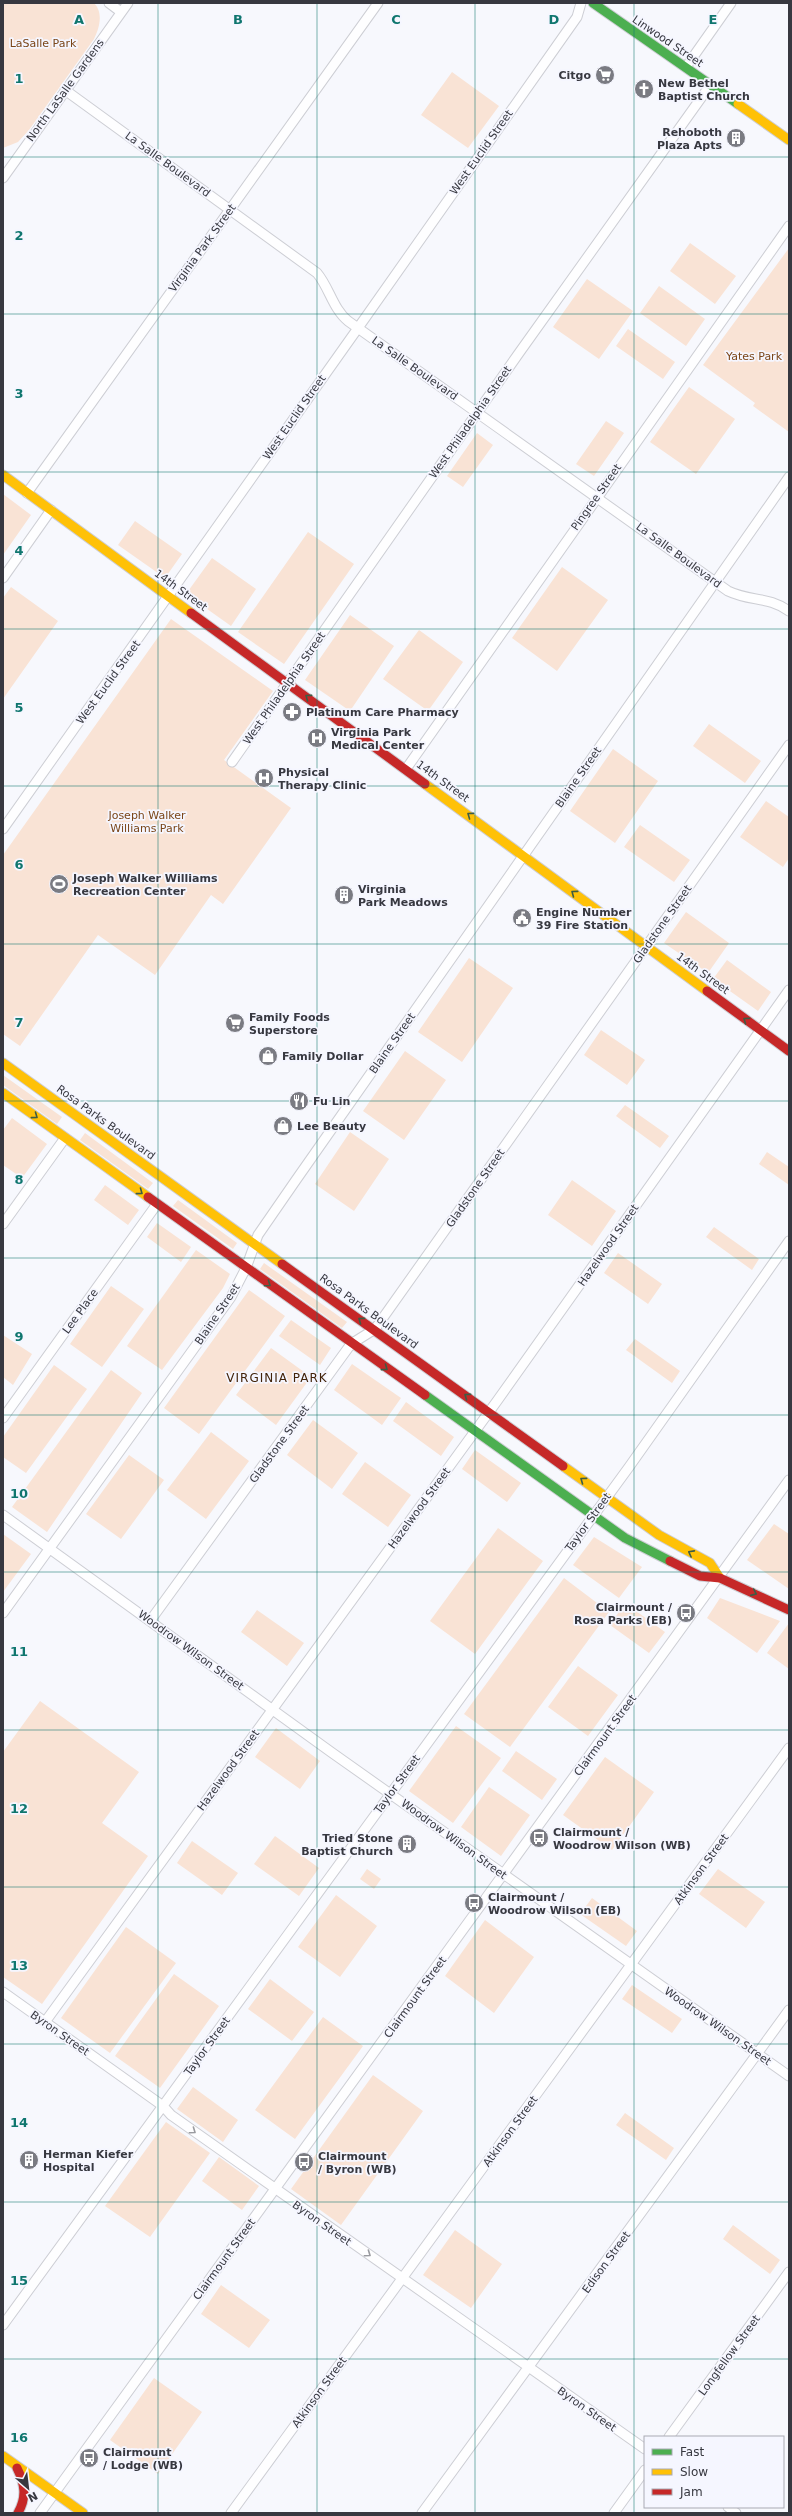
<svg xmlns="http://www.w3.org/2000/svg" width="792" height="2516" viewBox="0 0 792 2516" font-family="'DejaVu Sans',sans-serif">
<style>
.green{fill:#f9e3d5}
.lines{fill:none;stroke-linecap:round;stroke-linejoin:round}
.street-casing{stroke:#cdced4;stroke-width:11}
.fast-casing{stroke:#cdced4;stroke-width:11}
.slow-casing{stroke:#cdced4;stroke-width:11}
.jam-casing{stroke:#cdced4;stroke-width:11}
.street{stroke:#fefeff;stroke-width:9}
.fast{stroke:#4caf50;stroke-width:9}
.slow{stroke:#ffc107;stroke-width:9}
.jam{stroke:#c62828;stroke-width:9}
.oneway{stroke:#3d5c45}
.oneway2{stroke:#9a9ba0}
.grid{fill:none;stroke:#0f766e;stroke-width:1;stroke-opacity:0.55}
.labels{text-anchor:middle;stroke-width:3.5;stroke-linejoin:round;paint-order:stroke}
.street-label{font-size:11px;fill:#373840;stroke:#f5f6ff}
.park-label{font-size:11px;fill:#7b4619;stroke:#f5f6ff}
.poi-label{font-size:11px;font-weight:bold;fill:#373840;stroke:#f5f6ff;text-anchor:start}
.neighbourhood-label{font-size:12px;letter-spacing:1px;fill:#422309;stroke:#f5f6ff}
.grid-label{font-size:13px;text-anchor:middle;font-weight:bold;fill:#0f766e;stroke:#f5f6ff;stroke-width:3.5;stroke-linejoin:round;paint-order:stroke}
</style>
<rect width="100%" height="100%" fill="#f7f8fd"/>
<path class="green" d="M3,3h91c10,10 5,26 0,36l-65,91 -11,12 -15,6z
M452,72l47,34 -31,42 -47,-33z
M690,243l46,33 -21,28 -45,-33z
M789,248v184l-36,-26 2,-3 -52,-38z
M587,279l46,32 -34,48 -46,-32z
M659,286l46,33 -19,27 -46,-33z
M628,329l47,33 -12,17 -47,-33z
M689,387l46,32 -39,55 -46,-32z
M606,421l18,12 -30,43 -18,-12z
M477,433l16,12 -30,42 -16,-11z
M3,494l28,21 -28,40z
M135,521l47,33 -17,24 -47,-33z
M308,532l46,32 -70,100 -46,-32z
M212,558l44,31 -25,37 -45,-32z
M562,567l46,33 -51,71 -45,-33z
M11,587l47,34 -55,78v-101z
M350,615l44,31 -44,65 -45,-31z
M171,619l102,72 -49,69 67,48 -68,96 -12,-9 -56,80 -57,-40 -78,111 -17,-12v-179z
M419,630l44,32 -35,49 -45,-32z
M709,724l52,37 -16,22 -52,-37z
M613,749l45,32 -43,62 -45,-32z
M766,801l23,16v41l-6,9 -43,-30z
M640,825l50,35 -16,22 -50,-35z
M686,912l43,31 -21,30 -44,-30z
M469,958l44,30 -51,74 -44,-30z
M727,960l44,32 -13,19 -45,-32z
M601,1030l44,30 -18,25 -43,-30z
M405,1051l41,29 -42,60 -41,-29z
M3,1075l59,42 -5,7 -54,-39z
M625,1105l44,31 -9,12 -44,-32z
M12,1118l35,26 -25,34 -19,-13v-35z
M350,1132l39,27 -35,52 -39,-27z
M85,1133l68,50 -5,6 -68,-49z
M767,1152l22,15v18l-30,-21z
M572,1180l44,31 -24,35 -44,-31z
M105,1185l34,25 -11,15 -34,-25z
M178,1200l59,43 -4,6 -60,-43z
M157,1223l34,24 -10,15 -34,-25z
M714,1227l45,32 -7,11 -46,-33z
M196,1250l34,24 -7,14 -61,82 -35,-24z
M618,1253l44,31 -14,20 -44,-31z
M264,1263l83,59 -5,6 -82,-59z
M111,1286l33,23 -42,58 -32,-23z
M249,1290l36,26 -86,118 -35,-26z
M291,1320l40,28 -11,17 -41,-29z
M3,1335l29,19 -19,31 -10,-8z
M635,1339l45,32 -8,12 -46,-33z
M271,1348l40,29 -35,48 -40,-30z
M352,1364l49,34 -19,27 -48,-35z
M54,1365l33,24 -61,84 -23,-16v-20z
M111,1370l31,23 -95,139 -35,-25z
M406,1402l48,35 -13,19 -48,-35z
M313,1420l45,33 -26,36 -45,-34z
M211,1432l38,29 -43,58 -39,-29z
M475,1450l46,33 -14,19 -45,-33z
M129,1455l35,25 -43,59 -35,-25z
M365,1462l46,33 -23,32 -46,-33z
M774,1524l15,10v55l-42,-29z
M498,1528l45,33 -68,93 -45,-33z
M3,1534l28,20 -28,38z
M594,1537l48,30 -23,31 -46,-33z
M564,1578l45,34 -99,135 -46,-33z
M720,1598l60,23 -23,32 -50,-35z
M625,1603l40,29 -16,21 -39,-28z
M257,1610l47,33 -17,23 -46,-34z
M789,1623v46l-22,-16z
M578,1666l40,29 -30,41 -40,-29z
M40,1701l99,71 -37,51 46,33 -106,148 -39,-27v-225z
M456,1726l45,32 -48,65 -44,-32z
M276,1728l44,33 -20,28 -45,-32z
M516,1751l41,28 -15,21 -40,-29z
M605,1757l49,35 -42,58 -49,-35z
M489,1787l41,28 -29,41 -40,-29z
M275,1836l44,32 -20,28 -45,-32z
M192,1841l46,32 -16,22 -45,-32z
M367,1869l14,10 -7,10 -14,-10z
M718,1869l47,33 -19,26 -47,-34z
M336,1895l41,31 -37,51 -42,-30z
M592,1898l45,33 -11,15 -46,-32z
M485,1920l49,37 -40,56 -49,-37z
M126,1927l50,36 -66,90 -49,-35z
M174,1974l45,32 -59,82 -45,-32z
M270,1979l44,33 -22,29 -44,-32z
M632,1985l50,34 -10,14 -50,-34z
M323,2017l40,29 -68,93 -40,-29z
M373,2075l50,36 -82,114 -50,-36z
M193,2087l45,33 -15,22 -46,-33z
M625,2113l49,35 -8,12 -50,-35z
M166,2122l44,31 -60,84 -45,-31z
M219,2157l40,29 -17,24 -40,-29z
M733,2225l47,35 -10,14 -47,-35z
M455,2230l47,34 -31,44 -48,-33z
M221,2285l49,35 -21,28 -48,-34z
M154,2378l48,34 -44,62 -48,-34z"/>
<g class="lines">
<g class="street-casing">
<path id="street" d="M109,3l12,9
M686,67l45,-64
M65,90l252,183c12,14 16,36 31,48l380,270c23,11 40,5 61,20
M3,178l125,-175
M27,493l351,-490
M3,578l48,-68
M232,762l287,-409 192,-269
M406,769l383,-543
M3,829c193,-270 383,-541 574,-812l4,-14
M3,1224l62,-86
M3,1418l154,-214
M3,1515l328,237 458,324
M3,1613l228,-316 15,-29 12,-33 38,-55 493,-703
M150,1621l201,-277 24,-15 414,-584
M3,1992l160,114 8,9 474,334
M45,2022l452,-621 292,-411
M3,2325l626,-858 160,-226
M669,2437l120,-165
M728,2507l8,6
M40,2513l749,-1033
M231,2513l558,-765
M422,2513l367,-503
M614,2513l31,-43"/>
</g>
<g class="fast-casing">
<path id="fast" d="M593,3l145,101
M425,1395l200,143 45,23"/>
</g>
<g class="slow-casing">
<path id="slow" d="M738,104l51,36
M3,475l188,138
M425,784l282,207
M3,1063l279,201
M3,1093l145,104
M563,1466l96,69 51,28 10,15
M3,2456l80,57"/>
</g>
<g class="jam-casing">
<path id="jam" d="M191,613l234,171
M707,991l82,60
M148,1197l277,198
M282,1264l281,202
M670,1561l30,15 20,2 69,32
M17,2468c8,16 10,29 1,45"/>
</g>
<use href="#street" class="street"/>
<use href="#fast" class="fast"/>
<use href="#slow" class="slow"/>
<use href="#jam" class="jam"/>
</g>
<defs><path id="oneway-chevron" d="M-2-3.5L2.5 0L-2 3.5" fill="none" stroke-width="1.6" stroke-linecap="round" stroke-linejoin="round"/></defs>
<g class="oneway">
<use href="#oneway-chevron" transform="translate(308 697) rotate(-144)"/>
<use href="#oneway-chevron" transform="translate(470 815) rotate(-144)"/>
<use href="#oneway-chevron" transform="translate(574 893) rotate(-143)"/>
<use href="#oneway-chevron" transform="translate(746 1020) rotate(-144)"/>
<use href="#oneway-chevron" transform="translate(35 1116) rotate(36)"/>
<use href="#oneway-chevron" transform="translate(140 1192) rotate(36)"/>
<use href="#oneway-chevron" transform="translate(268 1284) rotate(35)"/>
<use href="#oneway-chevron" transform="translate(361 1320) rotate(-144)"/>
<use href="#oneway-chevron" transform="translate(385 1368) rotate(36)"/>
<use href="#oneway-chevron" transform="translate(467 1396) rotate(-144)"/>
<use href="#oneway-chevron" transform="translate(583 1480) rotate(-144)"/>
<use href="#oneway-chevron" transform="translate(691 1553) rotate(-152)"/>
<use href="#oneway-chevron" transform="translate(754 1593) rotate(24)"/>
</g>
<g class="oneway2">
<use href="#oneway-chevron" transform="translate(193 2131) rotate(35)"/>
<use href="#oneway-chevron" transform="translate(368 2254) rotate(35)"/>
</g>
<path class="grid" d="M158,3v2510M317,3v2510M475,3v2510M634,3v2510M3,157h786M3,314h786M3,472h786M3,629h786M3,786h786M3,944h786M3,1101h786M3,1258h786M3,1415h786M3,1572h786M3,1730h786M3,1887h786M3,2044h786M3,2202h786M3,2359h786"/>
<defs>
<g id="supermarket-disc" transform="scale(1)"><circle r="9.5" fill="#7a7b82" stroke="#f5f6ff"/><path d="M-6-5.5h2.5l.6 2H6L4.5 2H-2.5L-4.4-4H-6ZM-1.5 3.2a1.3 1.3 0 1 0 .1 0ZM3 3.2a1.3 1.3 0 1 0 .1 0Z" fill="#fff"/></g>
<g id="church-disc" transform="scale(1)"><circle r="9.5" fill="#7a7b82" stroke="#f5f6ff"/><path d="M-1.2-6h2.4v3.5h3.3v2.4h-3.3V6h-2.4V-.1h-3.3v-2.4h3.3Z" fill="#fff"/></g>
<g id="building-disc" transform="scale(1)"><circle r="9.5" fill="#7a7b82" stroke="#f5f6ff"/><path d="M-4-6H4V6H1V3H-1V6H-4ZM-2.5-4.3h1.7v1.8h-1.7ZM.8-4.3h1.7v1.8H.8ZM-2.5-1h1.7V.8h-1.7ZM.8-1h1.7V.8H.8Z" fill="#fff"/></g>
<g id="pharmacy-disc" transform="scale(1)"><circle r="9.5" fill="#7a7b82" stroke="#f5f6ff"/><path d="M-2-6h4v4h4v4h-4v4h-4v-4h-4v-4h4Z" fill="#fff"/></g>
<g id="hospital-disc" transform="scale(1)"><circle r="9.5" fill="#7a7b82" stroke="#f5f6ff"/><path d="M-5-5h3v3.5h4V-5h3V5h-3V1.5h-4V5h-3Z" fill="#fff"/></g>
<g id="stadium-disc" transform="scale(1)"><circle r="9.5" fill="#7a7b82" stroke="#f5f6ff"/><path d="M0-5a6.5 5 0 1 0 0 10a6.5 5 0 1 0 0-10ZM-3.5-1.8h7v3.6h-7Z" fill="#fff"/></g>
<g id="civic-disc" transform="scale(1)"><circle r="9.5" fill="#7a7b82" stroke="#f5f6ff"/><path d="M-.6-6.5H3V-4.5H.6V-3L4-1V1h2V6H-6V1h2V-1L-.6-3ZM-1.2 2.5V6h2.4V2.5Z" fill="#fff"/></g>
<g id="shop-disc" transform="scale(1)"><circle r="9.5" fill="#7a7b82" stroke="#f5f6ff"/><path d="M-5-2.5h2.3a2.7 3.5 0 0 1 5.4 0H5L5.5 6h-11ZM-1.5-2.5h3a1.5 2.3 0 0 0-3 0Z" fill="#fff"/></g>
<g id="restaurant-disc" transform="scale(1)"><circle r="9.5" fill="#7a7b82" stroke="#f5f6ff"/><path d="M-5-6h1v4h1v-4h1v4h1v-4h1v5L-1.5 .5V6h-2V.5L-5-1ZM5-6V6H3V1.5H1.5Q1.5-4 5-6Z" fill="#fff"/></g>
<g id="bus-disc" transform="scale(1)"><circle r="9.5" fill="#7a7b82" stroke="#f5f6ff"/><path d="M-5-6H5V4H4V6H2V4H-2V6H-4V4H-5ZM-3.5-4V0h7V-4ZM-3.5 1.2v1.5H-2V1.2ZM2 1.2v1.5H3.5V1.2Z" fill="#fff"/></g>
</defs>
<g fill-rule="evenodd">
<use href="#supermarket-disc" x="605" y="75"/>
<use href="#church-disc" x="644" y="89"/>
<use href="#building-disc" x="736" y="138"/>
<use href="#pharmacy-disc" x="292" y="712"/>
<use href="#hospital-disc" x="317" y="738"/>
<use href="#hospital-disc" x="264" y="778"/>
<use href="#stadium-disc" x="59" y="884"/>
<use href="#building-disc" x="344" y="895"/>
<use href="#civic-disc" x="522" y="918"/>
<use href="#supermarket-disc" x="235" y="1023"/>
<use href="#shop-disc" x="268" y="1056"/>
<use href="#restaurant-disc" x="299" y="1101"/>
<use href="#shop-disc" x="283" y="1126"/>
<use href="#bus-disc" x="686" y="1613"/>
<use href="#bus-disc" x="539" y="1838"/>
<use href="#building-disc" x="407" y="1844"/>
<use href="#bus-disc" x="474" y="1903"/>
<use href="#building-disc" x="29" y="2160"/>
<use href="#bus-disc" x="304" y="2162"/>
<use href="#bus-disc" x="89" y="2458"/>
</g>
<g class="labels">
<g class="street-label">
<text transform="translate(668 41) rotate(34)" y="4">Linwood Street</text>
<text transform="translate(65 90) rotate(-54)" y="4">North LaSalle Gardens</text>
<text transform="translate(481 152) rotate(-55)" y="4">West Euclid Street</text>
<text transform="translate(168 164) rotate(36)" y="4">La Salle Boulevard</text>
<text transform="translate(202 248) rotate(-54)" y="4">Virginia Park Street</text>
<text transform="translate(415 368) rotate(35)" y="4">La Salle Boulevard</text>
<text transform="translate(294 417) rotate(-55)" y="4">West Euclid Street</text>
<text transform="translate(470 422) rotate(-55)" y="4">West Philadelphia Street</text>
<text transform="translate(596 497) rotate(-55)" y="4">Pingree Street</text>
<text transform="translate(679 555) rotate(36)" y="4">La Salle Boulevard</text>
<text transform="translate(181 590) rotate(36)" y="4">14th Street</text>
<text transform="translate(108 682) rotate(-54)" y="4">West Euclid Street</text>
<text transform="translate(284 688) rotate(-55)" y="4">West Philadelphia Street</text>
<text transform="translate(578 777) rotate(-55)" y="4">Blaine Street</text>
<text transform="translate(443 781) rotate(36)" y="4">14th Street</text>
<text transform="translate(662 924) rotate(-55)" y="4">Gladstone Street</text>
<text transform="translate(703 973) rotate(36)" y="4">14th Street</text>
<text transform="translate(392 1043) rotate(-55)" y="4">Blaine Street</text>
<text transform="translate(106 1122) rotate(36)" y="4">Rosa Parks Boulevard</text>
<text transform="translate(475 1188) rotate(-55)" y="4">Gladstone Street</text>
<text transform="translate(608 1245) rotate(-55)" y="4">Hazelwood Street</text>
<text transform="translate(80 1311) rotate(-54)" y="4">Lee Place</text>
<text transform="translate(369 1311) rotate(36)" y="4">Rosa Parks Boulevard</text>
<text transform="translate(217 1314) rotate(-56)" y="4">Blaine Street</text>
<text transform="translate(279 1444) rotate(-54)" y="4">Gladstone Street</text>
<text transform="translate(419 1508) rotate(-54)" y="4">Hazelwood Street</text>
<text transform="translate(588 1522) rotate(-54)" y="4">Taylor Street</text>
<text transform="translate(191 1650) rotate(36)" y="4">Woodrow Wilson Street</text>
<text transform="translate(605 1735) rotate(-54)" y="4">Clairmount Street</text>
<text transform="translate(228 1770) rotate(-54)" y="4">Hazelwood Street</text>
<text transform="translate(397 1784) rotate(-54)" y="4">Taylor Street</text>
<text transform="translate(454 1839) rotate(36)" y="4">Woodrow Wilson Street</text>
<text transform="translate(701 1869) rotate(-54)" y="4">Atkinson Street</text>
<text transform="translate(415 1997) rotate(-54)" y="4">Clairmount Street</text>
<text transform="translate(718 2026) rotate(35)" y="4">Woodrow Wilson Street</text>
<text transform="translate(60 2033) rotate(35)" y="4">Byron Street</text>
<text transform="translate(207 2046) rotate(-54)" y="4">Taylor Street</text>
<text transform="translate(510 2131) rotate(-54)" y="4">Atkinson Street</text>
<text transform="translate(322 2223) rotate(35)" y="4">Byron Street</text>
<text transform="translate(224 2259) rotate(-54)" y="4">Clairmount Street</text>
<text transform="translate(606 2262) rotate(-54)" y="4">Edison Street</text>
<text transform="translate(729 2355) rotate(-54)" y="4">Longfellow Street</text>
<text transform="translate(319 2392) rotate(-54)" y="4">Atkinson Street</text>
<text transform="translate(587 2409) rotate(35)" y="4">Byron Street</text>
</g>
<g class="park-label">
<text x="43" y="47">LaSalle Park</text>
<text x="754" y="360">Yates Park</text>
<text x="147" y="819">Joseph Walker<tspan x="147" dy="13">Williams Park</tspan></text>
</g>
<g class="poi-label">
<text x="591" y="79" text-anchor="end">Citgo</text>
<text x="658" y="87">New Bethel<tspan x="658" dy="13">Baptist Church</tspan></text>
<text x="722" y="136" text-anchor="end">Rehoboth<tspan x="722" dy="13">Plaza Apts</tspan></text>
<text x="306" y="716">Platinum Care Pharmacy</text>
<text x="331" y="736">Virginia Park<tspan x="331" dy="13">Medical Center</tspan></text>
<text x="278" y="776">Physical<tspan x="278" dy="13">Therapy Clinic</tspan></text>
<text x="73" y="882">Joseph Walker Williams<tspan x="73" dy="13">Recreation Center</tspan></text>
<text x="358" y="893">Virginia<tspan x="358" dy="13">Park Meadows</tspan></text>
<text x="536" y="916">Engine Number<tspan x="536" dy="13">39 Fire Station</tspan></text>
<text x="249" y="1021">Family Foods<tspan x="249" dy="13">Superstore</tspan></text>
<text x="282" y="1060">Family Dollar</text>
<text x="313" y="1105">Fu Lin</text>
<text x="297" y="1130">Lee Beauty</text>
<text x="672" y="1611" text-anchor="end">Clairmount /<tspan x="672" dy="13">Rosa Parks (EB)</tspan></text>
<text x="553" y="1836">Clairmount /<tspan x="553" dy="13">Woodrow Wilson (WB)</tspan></text>
<text x="393" y="1842" text-anchor="end">Tried Stone<tspan x="393" dy="13">Baptist Church</tspan></text>
<text x="488" y="1901">Clairmount /<tspan x="488" dy="13">Woodrow Wilson (EB)</tspan></text>
<text x="43" y="2158">Herman Kiefer<tspan x="43" dy="13">Hospital</tspan></text>
<text x="318" y="2160">Clairmount<tspan x="318" dy="13">/ Byron (WB)</tspan></text>
<text x="103" y="2456">Clairmount<tspan x="103" dy="13">/ Lodge (WB)</tspan></text>
</g>
<g class="neighbourhood-label">
<text x="277" y="1382">VIRGINIA PARK</text>
</g>
</g>
<g class="grid-label">
<text x="79" y="24">A</text>
<text x="238" y="24">B</text>
<text x="396" y="24">C</text>
<text x="554" y="24">D</text>
<text x="713" y="24">E</text>
<text x="19" y="83">1</text>
<text x="19" y="240">2</text>
<text x="19" y="398">3</text>
<text x="19" y="555">4</text>
<text x="19" y="712">5</text>
<text x="19" y="869">6</text>
<text x="19" y="1027">7</text>
<text x="19" y="1184">8</text>
<text x="19" y="1341">9</text>
<text x="19" y="1498">10</text>
<text x="19" y="1656">11</text>
<text x="19" y="1813">12</text>
<text x="19" y="1970">13</text>
<text x="19" y="2127">14</text>
<text x="19" y="2285">15</text>
<text x="19" y="2442">16</text>
</g>
<rect width="792" height="2516" fill="none" stroke="#373840" stroke-width="8"/>
<rect x="644" y="2436" width="140" height="72" fill="#f5f6ff" stroke="#a9aab3"/>
<rect x="652" y="2449" width="20" height="6" fill="#4caf50" stroke="#a9aab3"/>
<text x="680" y="2456" font-size="12" fill="#373840">Fast</text>
<rect x="652" y="2469" width="20" height="6" fill="#ffc107" stroke="#a9aab3"/>
<text x="680" y="2476" font-size="12" fill="#373840">Slow</text>
<rect x="652" y="2489" width="20" height="6" fill="#c62828" stroke="#a9aab3"/>
<text x="680" y="2496" font-size="12" fill="#373840">Jam</text>
<g transform="translate(28 2488) rotate(152)" stroke="#f5f6ff" stroke-width="3" paint-order="stroke">
<path d="M0-3L7 15L0 10L-7 15Z" fill="#373840"/>
<text y="-6" font-size="11" font-weight="bold" text-anchor="middle" fill="#373840">N</text>
</g>
</svg>
